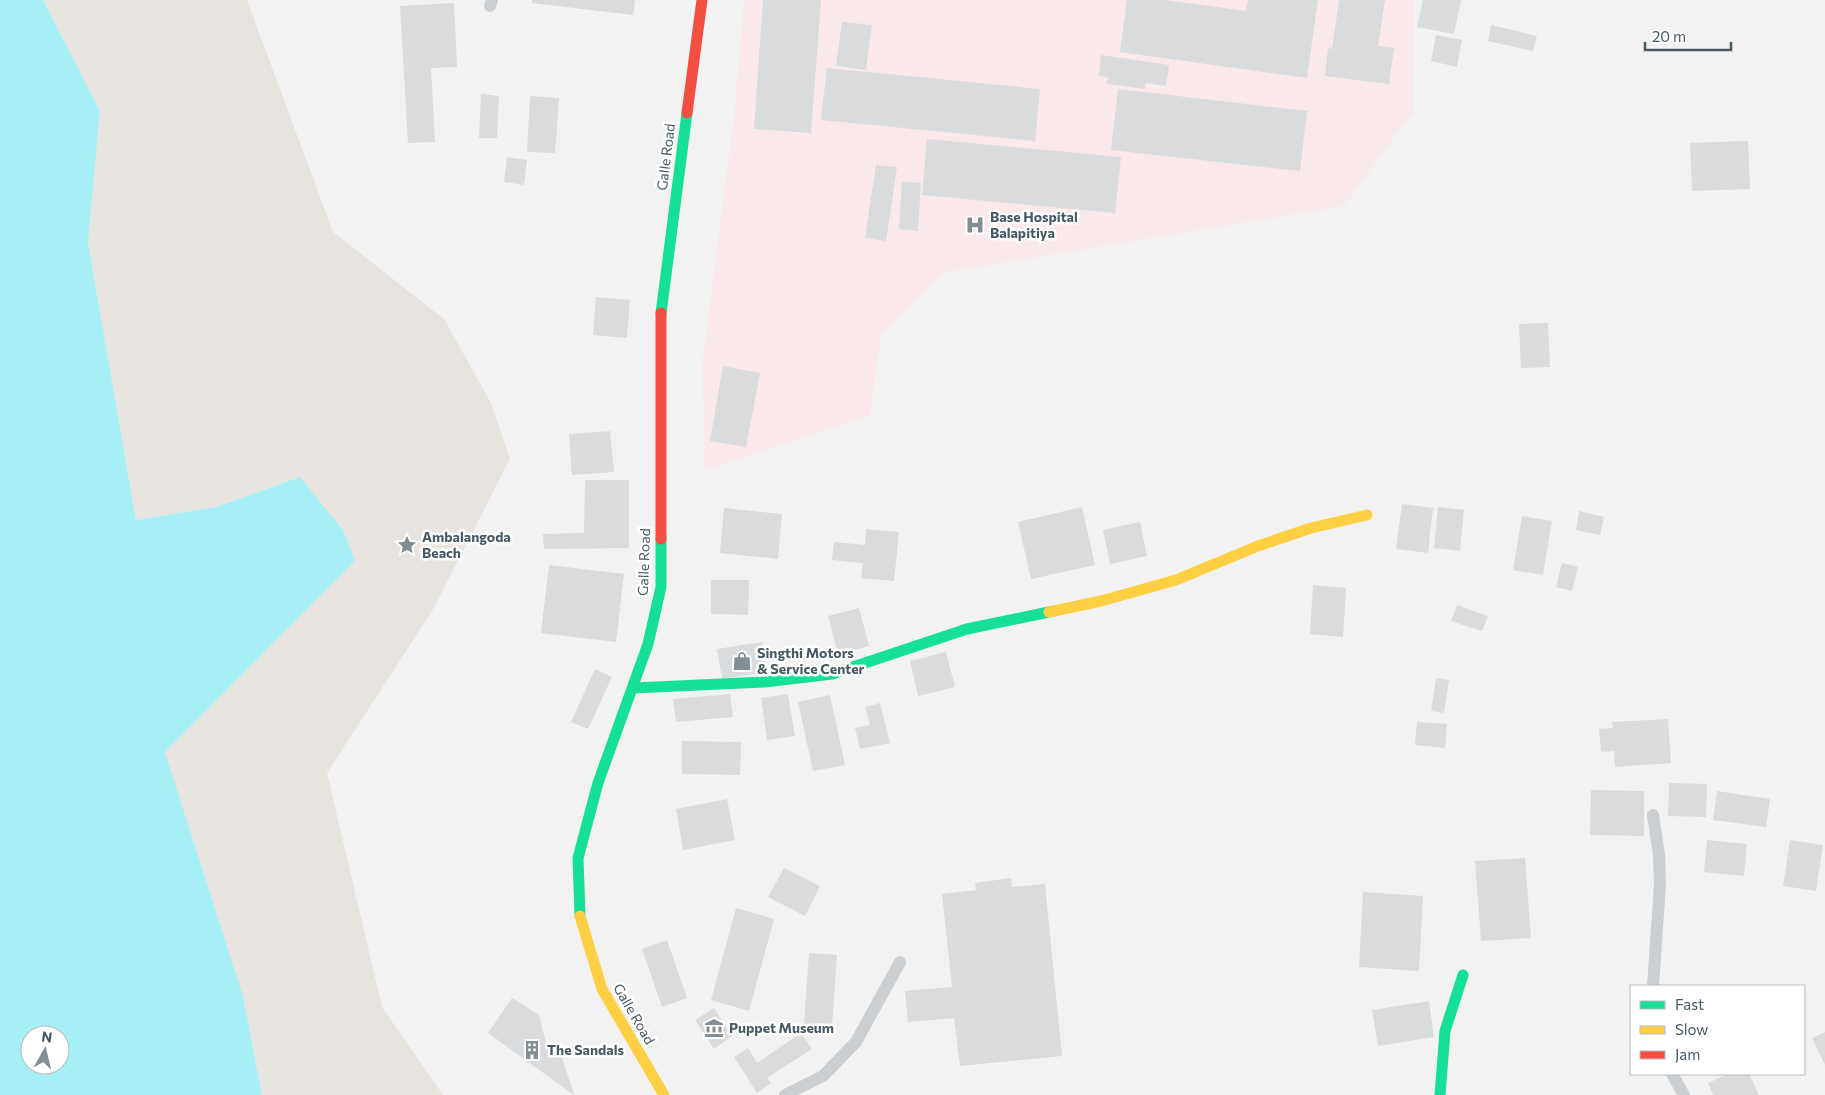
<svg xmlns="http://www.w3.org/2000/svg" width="1825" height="1095" viewBox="0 0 1825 1095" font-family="Commissioner,sans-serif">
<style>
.medical{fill:#f9e9ea}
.sand{fill:#e7e3de}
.water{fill:#a6eff6;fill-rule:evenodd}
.building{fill:#dadbdc}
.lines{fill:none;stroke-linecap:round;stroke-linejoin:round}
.lane{stroke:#cbcfd2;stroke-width:12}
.fast{stroke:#16e098;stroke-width:11}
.slow{stroke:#ffcf43;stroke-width:11}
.jam{stroke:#f24e42;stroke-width:11}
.labels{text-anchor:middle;stroke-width:5;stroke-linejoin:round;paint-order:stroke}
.street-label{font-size:14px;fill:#475862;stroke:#fff}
.poi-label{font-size:14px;font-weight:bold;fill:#475862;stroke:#fff;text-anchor:start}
</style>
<rect width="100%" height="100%" fill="#f3f2f2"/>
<path class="medical" d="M744,0h670l-1,112 -69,94 -401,67 -62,62 -11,81 -165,54 -3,-106 32,-247z"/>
<path class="sand" d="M43,0h204l86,232 111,87 47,84 19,56 -78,152 -105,162 55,234 61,88h-181l-19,-99 -78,-244 190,-191 -55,-84 -84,30 -80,13 -48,-277 12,-132z"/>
<path class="water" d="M0,0h43l57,111 -12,132 48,277 80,-13 84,-30 43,53 12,31 -190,191 78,244 19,99h-262zM30,1035h30v30h-30z"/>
<path class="building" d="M532,0h103l-2,15 -101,-12z
M763,0h58l-10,133 -57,-4z
M1127,0h38l81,11 2,-11h70l-11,78 -187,-26z
M1339,0h46l-7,46 16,2 -5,36 -64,-8 3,-28 4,1z
M1423,0h38l-7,34 -37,-7z
M454,3l3,64 -26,1 4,74 -27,1 -8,-137z
M842,22l30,3 -6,45 -30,-4z
M1491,25l46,11 -4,15 -45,-10z
M1436,35l26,5 -5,27 -26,-6z
M1101,55l68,10 -3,21 -20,-3 -1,6 -38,-5 1,-7 -9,-1z
M827,68l213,21 -5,52 -214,-21z
M1118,89l189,22 -7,60 -189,-21z
M481,94l18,2 -2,42h-18z
M530,96l29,2 -4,55 -28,-1z
M927,139l194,18 -6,56 -193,-18z
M1748,141l2,48 -58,2 -2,-48z
M507,157l20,3 -3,25 -20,-3z
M876,165l21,2 -11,74 -21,-3z
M902,182l19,1 -3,48 -19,-2z
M596,297l34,3 -3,38 -34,-3z
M1548,323l2,44 -29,1 -2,-44z
M723,366l37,7 -14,74 -36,-6z
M610,431l4,41 -42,3 -3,-41z
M585,480h44v68l-85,1 -1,-15 41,-1z
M1402,504l31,4 -5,45 -32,-4z
M1082,507l13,58 -64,14 -13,-57z
M1438,507l26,3 -4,41 -26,-3z
M724,508l58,6 -4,45 -58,-6z
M1579,511l25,6 -4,18 -24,-5z
M1522,516l30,5 -9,54 -30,-5z
M1140,522l7,34 -37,8 -7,-34z
M866,529l33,3 -5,49 -33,-3 2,-15 -31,-3 2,-18 31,3z
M1562,563l16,4 -6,24 -16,-4z
M549,565l75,9 -8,68 -75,-9z
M711,580h38l-1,35 -37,-1z
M1313,585l33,3 -3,49 -33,-3z
M1457,605l31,11 -6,15 -31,-10z
M859,608l10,38 -31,8 -10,-38z
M762,642l5,30 -45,7 -5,-30z
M946,652l9,35 -37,9 -8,-35z
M595,669l17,8 -24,52 -17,-7z
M1436,678l13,2 -5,33 -13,-2z
M730,694l3,23 -57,5 -3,-23z
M788,694l7,42 -28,4 -6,-42z
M830,695l15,70 -32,6 -15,-69z
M880,703l10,40 -30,6 -5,-21 15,-3 -5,-18z
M1668,719l3,44 -56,4 -1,-16 -13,1 -2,-23 14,-1 -1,-6z
M1417,722l30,2 -2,24 -30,-3z
M682,741l59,1 -1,33 -58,-1z
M1669,783l38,1 -1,33 -38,-1z
M1591,790l53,1v45l-54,-1z
M1717,791l53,8 -4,28 -53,-7z
M727,799l8,41 -52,10 -7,-41z
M1707,840l40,4 -3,32 -40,-4z
M1790,840l33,5 -7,46 -33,-5z
M1525,858l6,80 -50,3 -6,-80z
M784,868l36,18 -15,30 -37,-19z
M1011,878l1,9 33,-3 17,172 -102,10 -6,-48 -46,4 -3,-31 47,-4 -10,-93 34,-4 -1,-7z
M1363,892l60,4 -4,75 -60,-4z
M736,908l38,11 -25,92 -38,-11z
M667,940l20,58 -25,9 -20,-58z
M809,953l28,2 -5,71 -28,-2z
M512,998l27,17 7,28 16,14 12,38 -86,-62z
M1429,1001l5,36 -56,9 -6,-36z
M714,1008l18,28 -18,13 -19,-29z
M1825,1032v33l-13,-27z
M801,1033l11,16 -45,29 4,5 -14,10 -23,-36 14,-9 9,15z
M1728,1074h21l10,21h-46l-5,-12z"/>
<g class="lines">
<path class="lane" d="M490,6l2,-6
M1653,815l6,40 1,29 -7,102
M1672,1074l12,21
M785,1095l38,-19 33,-34 44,-80"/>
<path class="fast" d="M661,313l26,-200
M634,688l131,-6 67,-8 135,-45 82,-17
M580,916l-2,-58 20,-75 50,-139 13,-57v-48
M1440,1095l5,-64 18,-56"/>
<path class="slow" d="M1049,612l52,-11 75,-21 82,-34 53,-18 56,-13
M580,916l22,73 62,106"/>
<path class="jam" d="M687,113l15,-113
M661,539v-226"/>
</g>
<defs>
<g id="hospital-bare" transform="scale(1.5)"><path d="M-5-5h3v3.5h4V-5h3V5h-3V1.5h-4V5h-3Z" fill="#838e94" stroke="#fff" stroke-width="2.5" paint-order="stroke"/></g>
<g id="sight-bare" transform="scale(1.5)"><path d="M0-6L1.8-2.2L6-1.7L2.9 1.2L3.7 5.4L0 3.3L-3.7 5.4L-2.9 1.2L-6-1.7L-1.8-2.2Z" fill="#838e94" stroke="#fff" stroke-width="2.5" paint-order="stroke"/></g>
<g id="shop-bare" transform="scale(1.5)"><path d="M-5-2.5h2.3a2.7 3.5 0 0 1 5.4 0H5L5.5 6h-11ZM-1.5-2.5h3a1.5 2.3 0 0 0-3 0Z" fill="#838e94" stroke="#fff" stroke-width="2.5" paint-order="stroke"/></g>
<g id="museum-bare" transform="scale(1.5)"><path d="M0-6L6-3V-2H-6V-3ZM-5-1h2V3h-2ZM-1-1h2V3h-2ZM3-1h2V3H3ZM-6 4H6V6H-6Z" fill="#838e94" stroke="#fff" stroke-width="2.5" paint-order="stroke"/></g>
<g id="building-bare" transform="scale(1.5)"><path d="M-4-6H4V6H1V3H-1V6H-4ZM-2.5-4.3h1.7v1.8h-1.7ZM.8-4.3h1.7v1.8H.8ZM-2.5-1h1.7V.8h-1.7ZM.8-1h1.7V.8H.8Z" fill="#838e94" stroke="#fff" stroke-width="2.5" paint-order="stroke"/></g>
</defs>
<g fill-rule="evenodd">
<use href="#hospital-bare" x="975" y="225"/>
<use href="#sight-bare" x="407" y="545"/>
<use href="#shop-bare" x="742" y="661"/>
<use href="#museum-bare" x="714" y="1028"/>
<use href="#building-bare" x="532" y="1050"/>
</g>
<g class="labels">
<g class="street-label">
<text transform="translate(666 157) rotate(-83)" y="5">Galle Road</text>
<text transform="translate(644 562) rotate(-88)" y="5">Galle Road</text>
<text transform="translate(634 1014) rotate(60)" y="5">Galle Road</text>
</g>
<g class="poi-label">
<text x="990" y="222">Base Hospital<tspan x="990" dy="16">Balapitiya</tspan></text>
<text x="422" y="542">Ambalangoda<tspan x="422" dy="16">Beach</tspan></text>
<text x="757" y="658">Singthi Motors<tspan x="757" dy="16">&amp; Service Center</tspan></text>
<text x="729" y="1033">Puppet Museum</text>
<text x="547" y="1055">The Sandals</text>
</g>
</g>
<rect x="1630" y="985" width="175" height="90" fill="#ffffff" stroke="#b5bcc0"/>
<rect x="1640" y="1001" width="25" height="8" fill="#16e098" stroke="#b5bcc0"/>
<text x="1675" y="1010" font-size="15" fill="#475862">Fast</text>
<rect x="1640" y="1026" width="25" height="8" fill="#ffcf43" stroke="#b5bcc0"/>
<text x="1675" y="1035" font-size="15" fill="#475862">Slow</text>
<rect x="1640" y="1051" width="25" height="8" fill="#f24e42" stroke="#b5bcc0"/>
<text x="1675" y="1060" font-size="15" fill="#475862">Jam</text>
<g transform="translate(45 1050) rotate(8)"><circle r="24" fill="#ffffff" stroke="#b5bcc0"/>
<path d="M0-4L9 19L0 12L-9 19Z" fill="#838e94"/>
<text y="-8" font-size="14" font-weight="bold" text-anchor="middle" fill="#475862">N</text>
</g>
<path d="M1645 42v8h86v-8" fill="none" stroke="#475862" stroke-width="2.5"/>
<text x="1652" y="42" font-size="15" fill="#475862" stroke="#ffffff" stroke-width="4" paint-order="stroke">20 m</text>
</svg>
